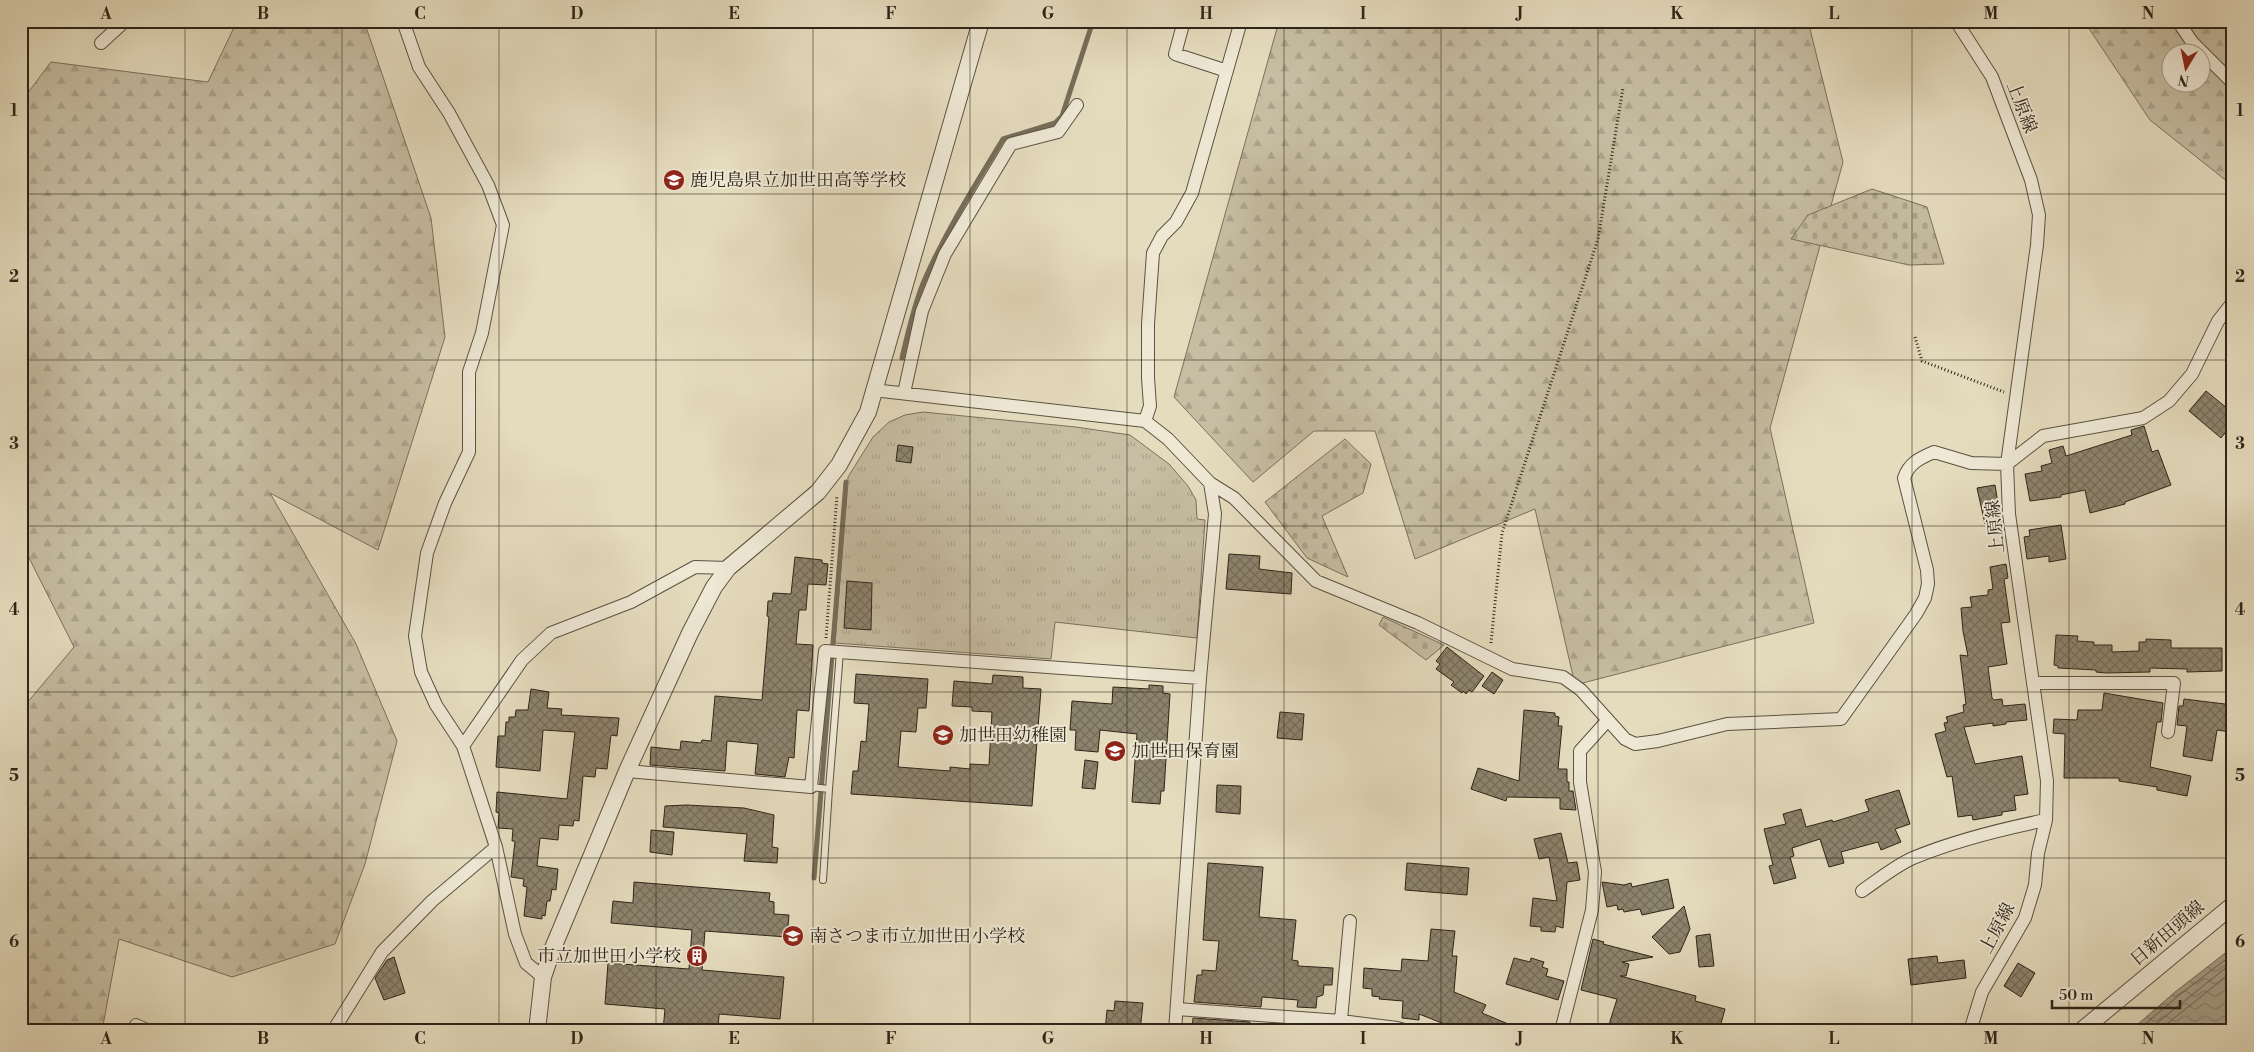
<svg xmlns="http://www.w3.org/2000/svg" width="2254" height="1052" viewBox="0 0 2254 1052" font-family="'Libre Bodoni','Noto Serif JP',serif">
<style>
.forest{fill:url(#forest-firs);stroke:#7a705d;fill-rule:evenodd}
.cemetery{fill:url(#cemetery-stones);stroke:#7a705d}
.park{fill:url(#park-tufts);stroke:#7a705d}
.water{fill:url(#water-waves);stroke:#766d5a}
.lines{fill:none;stroke-linecap:round;stroke-linejoin:round}
.shore{stroke:#6a604f;stroke-width:1}
.stream{stroke:#766d5a;stroke-width:5}
.building{fill:url(#building-cross-hatch);stroke:#2d2418}
.service-casing{stroke:#5b5242;stroke-width:8}
.minor-casing{stroke:#5b5242;stroke-width:14}
.tertiary-casing{stroke:#5b5242;stroke-width:18}
.path{stroke:#2d2418;stroke-width:3;stroke-dasharray:1 2.5;stroke-linecap:butt}
.service{stroke:#eee8d5;stroke-width:6}
.minor{stroke:#eee8d5;stroke-width:12}
.tertiary{stroke:#eee8d5;stroke-width:16}
.grid{fill:none;stroke:#2d2418;stroke-width:1;stroke-opacity:0.55}
.labels{text-anchor:middle;stroke-width:4;stroke-linejoin:round;paint-order:stroke}
.street-label{font-size:18px;fill:#2d2418;stroke:#eee8d5}
.poi-label{font-size:18px;fill:#2d2418;stroke:#eee8d5;text-anchor:start}
.neatline{fill:none;stroke:#2d2418;stroke-width:2}
.grid-label{font-size:16px;text-anchor:middle;font-weight:bold;fill:#2d2418}
</style>
<defs>
<pattern id="forest-firs" width="22" height="20" patternUnits="userSpaceOnUse" patternTransform="scale(1.25)"><rect width="22" height="20" fill="#c6bda2"/><path d="M5 1l3.5 6h-7zM16 11l3.5 6h-7z" fill="#aaa28b"/></pattern>
<pattern id="cemetery-stones" width="16" height="16" patternUnits="userSpaceOnUse" patternTransform="scale(1.25)"><rect width="16" height="16" fill="#c6bda2"/><path d="M2 7V4a2 2 0 0 1 4 0v3zM10 15v-3a2 2 0 0 1 4 0v3z" fill="#aaa28b"/></pattern>
<pattern id="park-tufts" width="24" height="20" patternUnits="userSpaceOnUse" patternTransform="scale(1.25)"><rect width="24" height="20" fill="#c6bda2"/><path d="M3 7l-1-3M5 7V3M7 7l1-3M15 17l-1-3M17 17v-4M19 17l1-3" fill="none" stroke="#aaa28b"/></pattern>
<pattern id="water-waves" width="16" height="10" patternUnits="userSpaceOnUse" patternTransform="scale(1.25)"><rect width="16" height="10" fill="#a69d86"/><path d="M0 5q4-4 8 0t8 0" fill="none" stroke="#88806d"/></pattern>
<pattern id="building-cross-hatch" width="8" height="8" patternUnits="userSpaceOnUse" patternTransform="scale(1.25)"><rect width="8" height="8" fill="#8d846e"/><path d="M0 0l8 8M0 8l8-8" fill="none" stroke="#746c59"/></pattern>
</defs>
<rect width="100%" height="100%" fill="#e5dcbe"/>
<filter id="stains"><feTurbulence type="fractalNoise" baseFrequency=".004" numOctaves="4"/><feColorMatrix values="0 0 0 0 .2 0 0 0 0 .09 0 0 0 0 .02 0 0 0 .5 -.17"/></filter>
<radialGradient id="worn" r=".72"><stop offset=".6" stop-color="#630" stop-opacity="0"/><stop offset="1" stop-color="#630" stop-opacity=".3"/></radialGradient>
<path class="forest" d="M237,21h127l67,197 14,119 -67,213 -108,-57 86,151 41,97 -32,123 -30,80 -103,33 -113,-38 -17,92h-81v-321l53,-63 -53,-105v-440l30,-40 157,20z
M1279,21h529l35,141 -73,266 44,195 -239,62 -40,-176 -120,50 -40,-128h-61l-61,51 -79,-85z
M2084,21h149v165l-83,-66zM2172,52h30v30h-30z"/>
<path class="cemetery" d="M1872,189l55,18 17,57 -35,1 -118,-26 17,-24z
M1345,439l26,25 -8,29 -41,23 26,61 -41,-19 -42,-56z
M1383,617l61,28 -18,15 -47,-35z"/>
<path class="park" d="M923,412l153,15 54,8 39,29 19,22 8,14 1,19 8,1 -8,118 -142,-16 -4,37 -216,-16 13,-166 25,-40 16,-15 16,-7z"/>
<path class="water" d="M2233,947v71l-16,13h-87l45,-39z"/>
<g class="lines">
<path class="shore" d="M2137,1031l41,-35 55,-42
M2147,1031l86,-69
M2158,1031l75,-60"/>
<path class="stream" d="M902,358c6,-26 12,-53 22,-77 22,-50 51,-96 79,-142l52,-16 7,-7 31,-95
M814,878l32,-396"/>
</g>
<path class="building" d="M2206,391l27,22v10l-12,15 -32,-27z
M2144,426l8,26 6,-2 13,35 -46,17v2l-35,9 -5,-23 -24,5v2l-31,4 -5,-27 17,-3 -1,-5 11,-3 -3,-13 14,-4 3,10 66,-21 -1,-5z
M898,445l15,2 -2,16 -15,-2z
M1995,485l6,37 -16,2 -8,-36z
M2061,525l5,34 -17,3v-6l-22,3 -3,-22 6,-1 -1,-6z
M1229,554l31,2 -1,13 33,4 -1,21 -65,-5z
M795,557l27,3v3l6,1 -2,21 -18,-1 -2,26h-7l-3,34 17,1 -4,66 -12,-1 -3,48 -5,-1 -4,20 -30,-3 3,-30 -31,-3 -2,30 -75,-6 1,-18 29,3 1,-9 20,2 1,-3 9,1 4,-45 47,4 7,-83 -2,-1 1,-15h4l1,-8 18,1z
M2006,564l2,14 -4,1 6,43 -9,1 6,41 -19,3 4,31 2,2 8,-1 1,7 22,-2 2,16 -21,2v2l-13,2v-3l-29,4 11,37 47,-8 6,38 -14,2 2,14 -14,2v3l-29,5 -1,-5 -14,2 -6,-41 -5,1 -12,-43 11,-3 -2,-8 4,-1 -2,-5 18,-5 -1,-7 3,-1 -6,-49 8,1 -5,-25 -2,-23 11,-1 -2,-10 18,-2v-5l5,-1 -3,-22z
M847,581l25,2 -1,47 -27,-2z
M2056,635l22,1 -1,5 17,1v3h18v7l27,-1v-9h7v-3l25,1v8h51v23l-35,1v-3l-37,-1v4l-44,1 -10,-1v-2l-38,-2v-2l-4,-1z
M1447,647l37,29 -12,16 -3,-2 -3,4 -3,-3 -1,2 -11,-8 3,-3 -18,-13 4,-5 -4,-3z
M1492,672l11,8 -9,14 -12,-8z
M856,674l72,5 -2,29h-8l-2,24 -15,-1 -3,36 52,4v-4l20,2v-5l19,1 3,-53 -20,-1v-4l-20,-1 2,-25 38,3 1,-9 30,2v11l18,1 -9,117 -181,-12 2,-23h5l3,-30 5,1 3,-38 -15,-1z
M1149,685l14,1v7l7,1 -6,97h-3l-1,13 -28,-2 5,-68 -37,-4 -2,22 -23,-2 1,-20h-6l2,-29 40,3 1,-17 36,2z
M531,689l18,3 -2,16 15,1 -1,6 58,3 -2,18 -6,-1 -4,34 -11,-1 -1,9 -12,-1 -4,45 -5,-1 -1,6 -14,-1 -1,15 -18,-2 -3,28 21,3 -2,21 -4,-1 -2,12h-3l-2,15 -3,-1v4l-18,-3 3,-29 -4,-1 1,-7 -13,-2 4,-36h-3l1,-12 -15,-1 1,-15 -3,-1 1,-20 70,7 8,-67 -32,-2 -3,41 -44,-4 2,-31h7l1,-14h3v-5h6l1,-7h12z
M2104,693l59,10 -2,19h-4l-7,45 41,9 -4,20 -30,-6v-3l-38,-6v-3h-55l1,-44 -12,-1 1,-14 23,1 1,-10h24z
M2184,699l49,6 -2,27 -14,-2 -5,31 -29,-5 4,-30 -10,-1 2,-19h4z
M1524,710l31,3v3l4,1 -1,9h4l-4,43h9v13h2v9h4l3,19 -16,-1v-11l-53,-1 -1,4 -35,-12 7,-21 41,13z
M1280,712l24,2 -2,26 -25,-2z
M1085,760l13,2 -3,27 -13,-1z
M1217,785l24,1 -1,28 -24,-2z
M1899,790l11,34 -15,5 6,13 -20,8 -3,-8 -37,10 3,11 -15,4 -9,-28 -28,9 2,8 -4,1 6,21 -22,6 -5,-18 4,-1 -9,-36 22,-5 -3,-10 18,-5 5,18 26,-7 1,2 36,-11 -4,-11z
M687,805l57,3 30,7 -2,32 6,1 -1,15 -33,-2 3,-27 -84,-7 2,-21z
M651,830l23,2 -2,23 -22,-3z
M1561,833l7,30 9,-1 3,18 -13,2 -4,46 -7,-2 -1,6 -14,-1v-4l-11,-1 3,-28 24,3 -8,-44 -10,2 -5,-20z
M1208,863l55,4 -4,50 37,3 -4,40 6,1v5l35,2 -1,17h-8l-1,10 -6,2 -1,11 -19,-1 1,-7 -36,-3 -1,10 -67,-5 3,-27h5v-5l14,1 3,-30 -16,-1z
M1407,863l62,5 -2,27 -62,-5z
M1668,879l6,29 -32,7 -2,-6 -16,3 -1,-3 -5,1 -1,-5 -10,2 -5,-25 22,3 7,-2 1,4z
M634,882l136,11 -1,8 5,1v12l15,1 -2,22 -82,-6 -3,39 82,7 -4,42 -61,-5 -1,17h-55l2,-22 -60,-5 3,-41 81,6 3,-39 -81,-7 2,-22 20,2z
M1684,906l6,23 -10,23 -11,2 -17,-17z
M1431,929l24,2 -3,25h5l-3,36 32,13 -4,8 43,18h-63l-43,-17v6l-17,-2 1,-17 -24,-2 1,-2 -8,-1v-7l-9,-1 1,-20 37,3 1,-12 26,2z
M1710,934l4,32 -15,1 -3,-31z
M1593,939l11,3 -1,2 50,13 -31,5 7,2 -3,12h-6l76,20 -1,5 30,8 -6,22h-112l10,-32 -36,-9z
M1937,956l1,7 26,-3 2,18 -55,7 -3,-26z
M394,957l11,36 -21,7 -9,-22 12,-18z
M1514,958l16,4 1,-4 13,4 -2,5 6,2 -2,7 18,5 -6,19 -52,-16z
M2018,963l17,10 -14,24 -17,-11z
M1115,1001l28,2 -3,28h-35l2,-21 7,1z
M1193,1018l57,4 -1,9h-57z"/>
<g class="lines">
<g class="service-casing">
<path id="service" d="M811,787l18,2 -6,91
M829,789l11,-137"/>
</g>
<g class="minor-casing">
<path id="minor" d="M403,21l16,46 30,46 39,72 15,40 -21,108 -13,39v80l-24,51 -18,50 -12,83 6,36 15,33 27,41 33,101 19,87 11,29 17,14
M1184,21l-9,33 52,17
M1956,21l36,56 39,103 8,35 -2,30 -30,219 2,50 38,267 -1,39 -8,33 -3,32 -10,33 -43,74 -12,39
M2178,21l14,21 41,41
M101,43l24,-22
M873,390l272,31 23,18 42,44 24,15 82,83 102,42 94,46 51,8 18,13 44,49 10,5 23,-3 69,-17 114,-5 75,-105 9,-16 3,-14 -1,-14 -23,-92c5,-15 16,-20 30,-26l37,11 36,1 36,-28 100,-18 26,-17 23,-27 26,-53 15,-19
M904,393l18,-82 23,-57 66,-110 47,-12 19,-27
M1145,421l5,-15 -2,-28v-54l5,-71 9,-17 14,-14 16,-29 49,-172
M2034,683h140l-6,49
M463,746l59,-86 29,-27 80,-31 64,-35 33,1
M627,771l184,16 14,-136 375,27
M1862,891c16,-11 33,-25 51,-33 43,-18 89,-29 133,-38
M1177,1009l164,12 56,7 11,3
M136,1025l13,6
M333,1031l49,-79 50,-51 64,-54
M1175,1031l25,-353 15,-164 -5,-31
M1340,1031l10,-110
M1561,1031l31,-121 3,-38 -15,-90v-31l27,-30"/>
</g>
<g class="tertiary-casing">
<path id="tertiary" d="M537,1031l6,-54 10,-29 74,-177 63,-138 24,-46 14,-19 90,-76 21,-27 29,-53 113,-391
M2081,1031l152,-126"/>
</g>
<path class="path" d="M1915,337l7,24 82,31
M826,638l11,-143
M1491,643l11,-110 96,-294 25,-151"/>
<use href="#service" class="service"/>
<use href="#minor" class="minor"/>
<use href="#tertiary" class="tertiary"/>
</g>
<path class="grid" d="M185,21v1010M342,21v1010M499,21v1010M656,21v1010M813,21v1010M970,21v1010M1127,21v1010M1284,21v1010M1441,21v1010M1598,21v1010M1755,21v1010M1912,21v1010M2069,21v1010M21,194h2212M21,360h2212M21,526h2212M21,692h2212M21,858h2212"/>
<defs>
<g id="school-disc" transform="scale(1.125)"><circle r="9.5" fill="#8f2418" stroke="#eee8d5"/><path d="M0-5L7-2L0 1L-7-2ZM-4 1L0 2.5L4 1V4Q0 6-4 4Z" fill="#fff"/></g>
<g id="building-disc" transform="scale(1.125)"><circle r="9.5" fill="#8f2418" stroke="#eee8d5"/><path d="M-4-6H4V6H1V3H-1V6H-4ZM-2.5-4.3h1.7v1.8h-1.7ZM.8-4.3h1.7v1.8H.8ZM-2.5-1h1.7V.8h-1.7ZM.8-1h1.7V.8H.8Z" fill="#fff"/></g>
</defs>
<g fill-rule="evenodd">
<use href="#school-disc" x="674" y="180"/>
<use href="#school-disc" x="943" y="735"/>
<use href="#school-disc" x="1115" y="751"/>
<use href="#school-disc" x="793" y="936"/>
<use href="#building-disc" x="697" y="956"/>
</g>
<g class="labels">
<g class="street-label">
<text transform="translate(2022 107) rotate(69)" y="6">上原線</text>
<text transform="translate(1995 527) rotate(-96)" y="6">上原線</text>
<text transform="translate(1997 928) rotate(-62)" y="6">上原線</text>
<text transform="translate(2167 933) rotate(-40)" y="6">日新田頭線</text>
</g>
<g class="poi-label">
<text x="690" y="186">鹿児島県立加世田高等学校</text>
<text x="959" y="741">加世田幼稚園</text>
<text x="1131" y="757">加世田保育園</text>
<text x="809" y="942">南さつま市立加世田小学校</text>
<text x="681" y="962" text-anchor="end">市立加世田小学校</text>
</g>
</g>
<rect width="2254" height="1052" fill="none" stroke="#e5dcbe" stroke-width="55"/>
<g transform="translate(2186 68) rotate(190)"><circle r="24" fill="#eee8d5" stroke="#a19a89"/>
<path d="M0-4L9 19L0 12L-9 19Z" fill="#8f2418"/>
<text y="-8" font-size="14" font-weight="bold" text-anchor="middle" fill="#2d2418">N</text>
</g>
<path d="M2052 1000v8h128v-8" fill="none" stroke="#2d2418" stroke-width="2.5"/>
<text x="2059" y="1000" font-size="15" fill="#2d2418" stroke="#eee8d5" stroke-width="4" paint-order="stroke">50 m</text>
<rect x="28" y="28" width="2198" height="996" class="neatline"/>
<g class="grid-label">
<text x="106" y="19">A</text>
<text x="263" y="19">B</text>
<text x="420" y="19">C</text>
<text x="577" y="19">D</text>
<text x="734" y="19">E</text>
<text x="891" y="19">F</text>
<text x="1048" y="19">G</text>
<text x="1206" y="19">H</text>
<text x="1363" y="19">I</text>
<text x="1520" y="19">J</text>
<text x="1677" y="19">K</text>
<text x="1834" y="19">L</text>
<text x="1991" y="19">M</text>
<text x="2148" y="19">N</text>
<text x="14" y="116">1</text>
<text x="2240" y="116">1</text>
<text x="14" y="282">2</text>
<text x="2240" y="282">2</text>
<text x="14" y="449">3</text>
<text x="2240" y="449">3</text>
<text x="14" y="615">4</text>
<text x="2240" y="615">4</text>
<text x="14" y="781">5</text>
<text x="2240" y="781">5</text>
<text x="14" y="947">6</text>
<text x="2240" y="947">6</text>
<text x="106" y="1044">A</text>
<text x="263" y="1044">B</text>
<text x="420" y="1044">C</text>
<text x="577" y="1044">D</text>
<text x="734" y="1044">E</text>
<text x="891" y="1044">F</text>
<text x="1048" y="1044">G</text>
<text x="1206" y="1044">H</text>
<text x="1363" y="1044">I</text>
<text x="1520" y="1044">J</text>
<text x="1677" y="1044">K</text>
<text x="1834" y="1044">L</text>
<text x="1991" y="1044">M</text>
<text x="2148" y="1044">N</text>
</g>
<rect width="100%" height="100%" filter="url(#stains)"/>
<rect width="100%" height="100%" fill="url(#worn)"/>
</svg>
